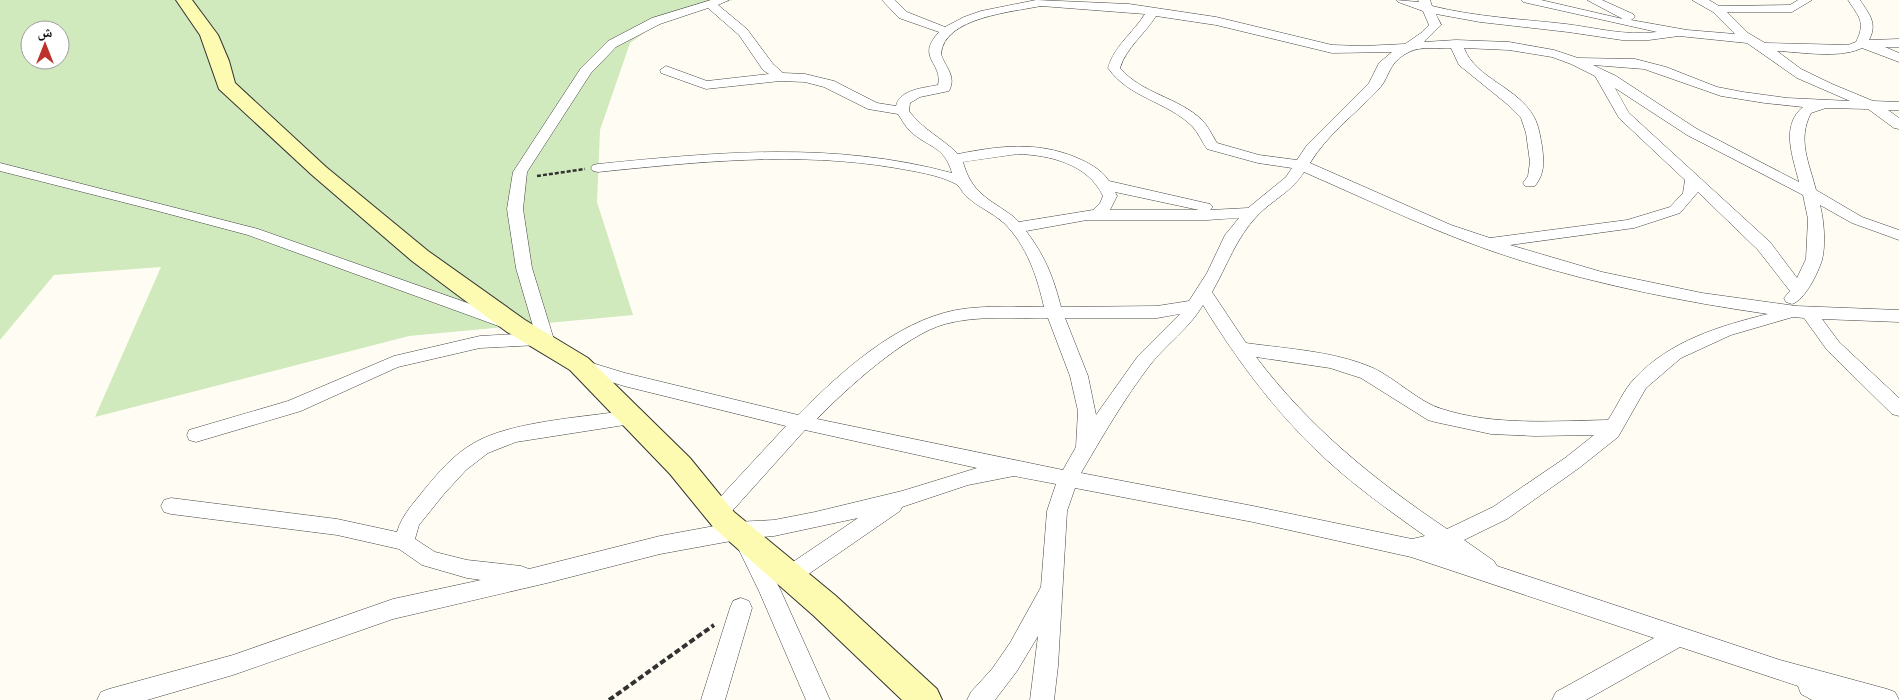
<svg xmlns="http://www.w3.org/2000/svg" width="1899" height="700" viewBox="0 0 1899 700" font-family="'Source Serif 4','Noto Naskh Arabic',serif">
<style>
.green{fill:#d0e9bd;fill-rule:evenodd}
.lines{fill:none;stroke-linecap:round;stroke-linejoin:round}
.street-casing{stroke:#434343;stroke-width:1}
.secondary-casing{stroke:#323232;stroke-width:2}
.path-far1{stroke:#323232;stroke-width:2.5;stroke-dasharray:4 2;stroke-linecap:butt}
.path{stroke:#323232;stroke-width:4;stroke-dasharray:6 3;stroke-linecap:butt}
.street{fill:#fff;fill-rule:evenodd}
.secondary{fill:#fcfbb1;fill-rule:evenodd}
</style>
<rect width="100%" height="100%" fill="#fffdf3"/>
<path class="green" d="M0,0h733l-74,22 -29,21 -30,87 -3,72 36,113 -224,21 -314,81 66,-150 -107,8 -54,65zM30,30h30v30h-30z"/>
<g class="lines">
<g class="street-casing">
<path id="street" d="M711,0h18l-11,5 29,24 26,35 10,9 22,1 29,7 43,22 19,3c4,-17 28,-18 42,-21 5,-23 -23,-27 1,-53l-40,-14 -17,-18h13l12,12 38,15 19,-10 17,-6 55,-11 93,4 87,13 116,28 32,1 41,-2 16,-11 8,-8 -6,-14 -25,-9 -2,-2 23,2 -1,-2h12l2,6c44,11 89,13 134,18 31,4 59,12 91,8l-134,-30 -2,-2h20l82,19 -36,-19h15l31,14 2,3 -4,3 56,10 48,4 -22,-22 -21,-12h17l10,6 71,-1 8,-5h14l-20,12h-65l21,21 17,10 83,2 8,-3c10,-20 3,-25 -8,-42h12c9,14 18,23 9,40l30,-1v8h-14l14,6v9l-37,-14c-22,11 -61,4 -85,3l24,18 31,15 41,17 26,1v8h-11l11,8v11l-5,-1 -26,-19 -42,-1 -15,5c-14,27 -2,49 5,77l46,27 37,13v10l-47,-17 -32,-18c4,15 6,40 2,55 -4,13 -17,40 -30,44l-6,-2 -2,-4 6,-7 -32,-41 -60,-58 -18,21 -46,15 -124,17 92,27 100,21 94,13 103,4v12l-77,-3 17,23 60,56v18l-7,-2 -65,-64 -23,-32 -11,-1 -62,18 -50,23 -35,30 -28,49 -39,31 -72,51 -43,21 30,21 3,5 283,94 107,29 8,3 4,8h-87l-11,-6 -3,-8 -118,-39 -94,53h-34l4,-8 98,-54 -243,-81 -158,-35 -178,-34 -8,23 -9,155 -4,34h-24l8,-64 -21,35 -22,29h-28l4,-8 21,-23 18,-26 31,-56 6,-76 9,-27 -42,-8 -46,9 -66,22 -2,4 -103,71 -8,3 -8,-3 -3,-6 3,-6 77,-52 -84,18 -24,2 4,2 26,49 50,111h-24l-47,-109 -22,-45 5,-7 -82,15 -113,29 -154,36 -160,56 -86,25h-50l4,-8 8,-3 124,-34 160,-56 88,-19 -14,-2 -45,-13 -23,-16 -62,-14 -166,-21 -7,-2 -3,-6 3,-6 7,-2 166,21 60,13c5,-17 16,-28 27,-42 14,-17 30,-36 50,-47 37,-22 113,-26 157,-33l7,2 2,5 -2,5 -7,2 -115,18 -28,11 -22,17 -22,24 -25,31 -4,14 20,13 32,8 54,6 8,3 131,-33 76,-14 38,-2 41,-8 87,-21 75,-23 -172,-38 -80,89 -7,2 -7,-2 -3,-6 3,-6 75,-81 -162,-40 -51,-16 -3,-5 3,-5 6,-1 46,14 173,42c43,-43 97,-93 158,-105 29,-5 59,-3 88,-3 -7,-31 -17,-61 -40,-84 -11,-10 -26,-16 -37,-26 -5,-4 -7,-12 -13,-14 -15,-8 -41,-12 -58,-15 -99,-17 -199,-6 -298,4l-5,-1 -2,-3 2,-3 5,-1c120,-12 236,-23 354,9 -8,-28 -24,-25 -42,-42 -5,-5 -8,-11 -12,-17l-30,-5 -44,-22 -19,-5 -25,-1 -74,8 -45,-16 -1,-3 6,-4 41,15 62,-7 -6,-4 -24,-35 -31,-27 -48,16 -44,23 -25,26 -64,99 -4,37 9,59 23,75 -3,4 -6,2 -7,-4 -59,3 -82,19 -97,44 -105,31 -7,-2 -2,-5 2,-5 99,-29 106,-45 86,-20 55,-3 -19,-65 -9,-59 6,-37 68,-104 27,-27 44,-23zM1041,6l104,8c-12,19 -31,32 -37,54 21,30 58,33 84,58 6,6 10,16 15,23l51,14 34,5 -6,9 -38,31 -38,2 3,-3 -3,-3 -101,-23c-8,-12 -20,-18 -34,-24 -39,-16 -77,-11 -117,-3 -17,-17 -35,-24 -49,-43l1,-8 10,-6 29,-6c8,-15 -4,-24 -8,-37 3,-37 72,-42 100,-48zM1436,14l44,8 88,10 54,8h27l30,-4 68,7 50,35 53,23 -63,-3 -44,-6 -26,-5 -51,-20 -31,-8 -57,-1 -24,-8 -45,-8 -53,-2 -32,2 17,-17zM1156,16l60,9 116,28 60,-1 -13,11 -10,20 -62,62 -10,15 -38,-5 -42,-12c-5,-8 -9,-17 -15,-23 -24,-23 -60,-26 -82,-52 6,-20 25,-34 36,-52zM1451,48l8,17 48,39 14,14 5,15 4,29 -2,14 -5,7 2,3h10c10,-13 9,-24 7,-40 -2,-10 -3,-20 -8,-29 -16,-30 -58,-38 -70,-69l45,2 43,7 19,7 24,12 24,42 66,62 -2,13 -13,14 -43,13 -137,18 -39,-13 -141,-62c17,-28 45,-49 68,-73 13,-14 9,-27 31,-38 11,-6 30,-3 42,-4zM1593,65l51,4 77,27 44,7 38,4c-23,19 -10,50 -4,75l-102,-53 -81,-53zM1615,88l72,47 116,60 5,24 -2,40 -9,19 -27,-36 -141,-129zM1018,154c32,1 70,10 85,42l-3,7 -7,7 -74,12 -5,-5c-26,-19 -42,-23 -51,-55zM1304,172c71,31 141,65 215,88 81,25 165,42 249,54 -49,12 -98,27 -133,64 -11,11 -18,29 -27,42 -55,1 -113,6 -166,-11 -22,-6 -47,-31 -69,-41 -39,-17 -85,-19 -127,-25l-34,-51c15,-26 24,-54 45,-76 15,-16 36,-25 47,-44zM1115,192l84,18h-89l7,-14zM1239,218l-14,17 -18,38 -18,28 -32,5 -96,1c-8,-31 -16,-51 -35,-76l61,-11h120zM1203,305c32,52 68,101 112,144 34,33 72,60 110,87l-13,3 -159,-33 -172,-33c21,-36 43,-74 69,-108 16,-21 39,-36 53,-60zM1180,314l-42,42 -42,59 -8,-39 -23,-58h92zM1048,318l22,58 8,35 -2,36 -13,23 -246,-51c29,-30 88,-84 128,-95 33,-9 69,-5 103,-6zM1256,357l74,11 31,10 67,42 7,2 56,12 44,2 59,-1 -29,23 -72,49 -46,22c-74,-50 -137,-101 -191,-172z
M0,163l258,66 258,91 3,4 -3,4 -6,2 -6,-2 -256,-93 -94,-25 -154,-39z
M741,598l8,3 3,7 -27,92h-24l29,-92 3,-7z"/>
</g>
<g class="secondary-casing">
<path id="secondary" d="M176,0h16l26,35 11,26 6,22 91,84 102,84 97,69 63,38 102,100 44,54 102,84 101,93 5,11h-40l-88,-84 -100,-88 -44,-54 -100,-104 -63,-38 -95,-71 -100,-86 -93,-86 -19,-54z"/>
</g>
<path class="path-far1" d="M537,176l48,-7"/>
<path class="path" d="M609,700l105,-75"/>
<use href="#street" class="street"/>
<use href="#secondary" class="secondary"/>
</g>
<g transform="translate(45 45)"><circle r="24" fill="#ffffff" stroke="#9f9f9f"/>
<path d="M0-4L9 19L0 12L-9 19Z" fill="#bc332c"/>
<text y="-8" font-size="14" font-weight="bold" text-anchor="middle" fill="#101010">ش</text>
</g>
</svg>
